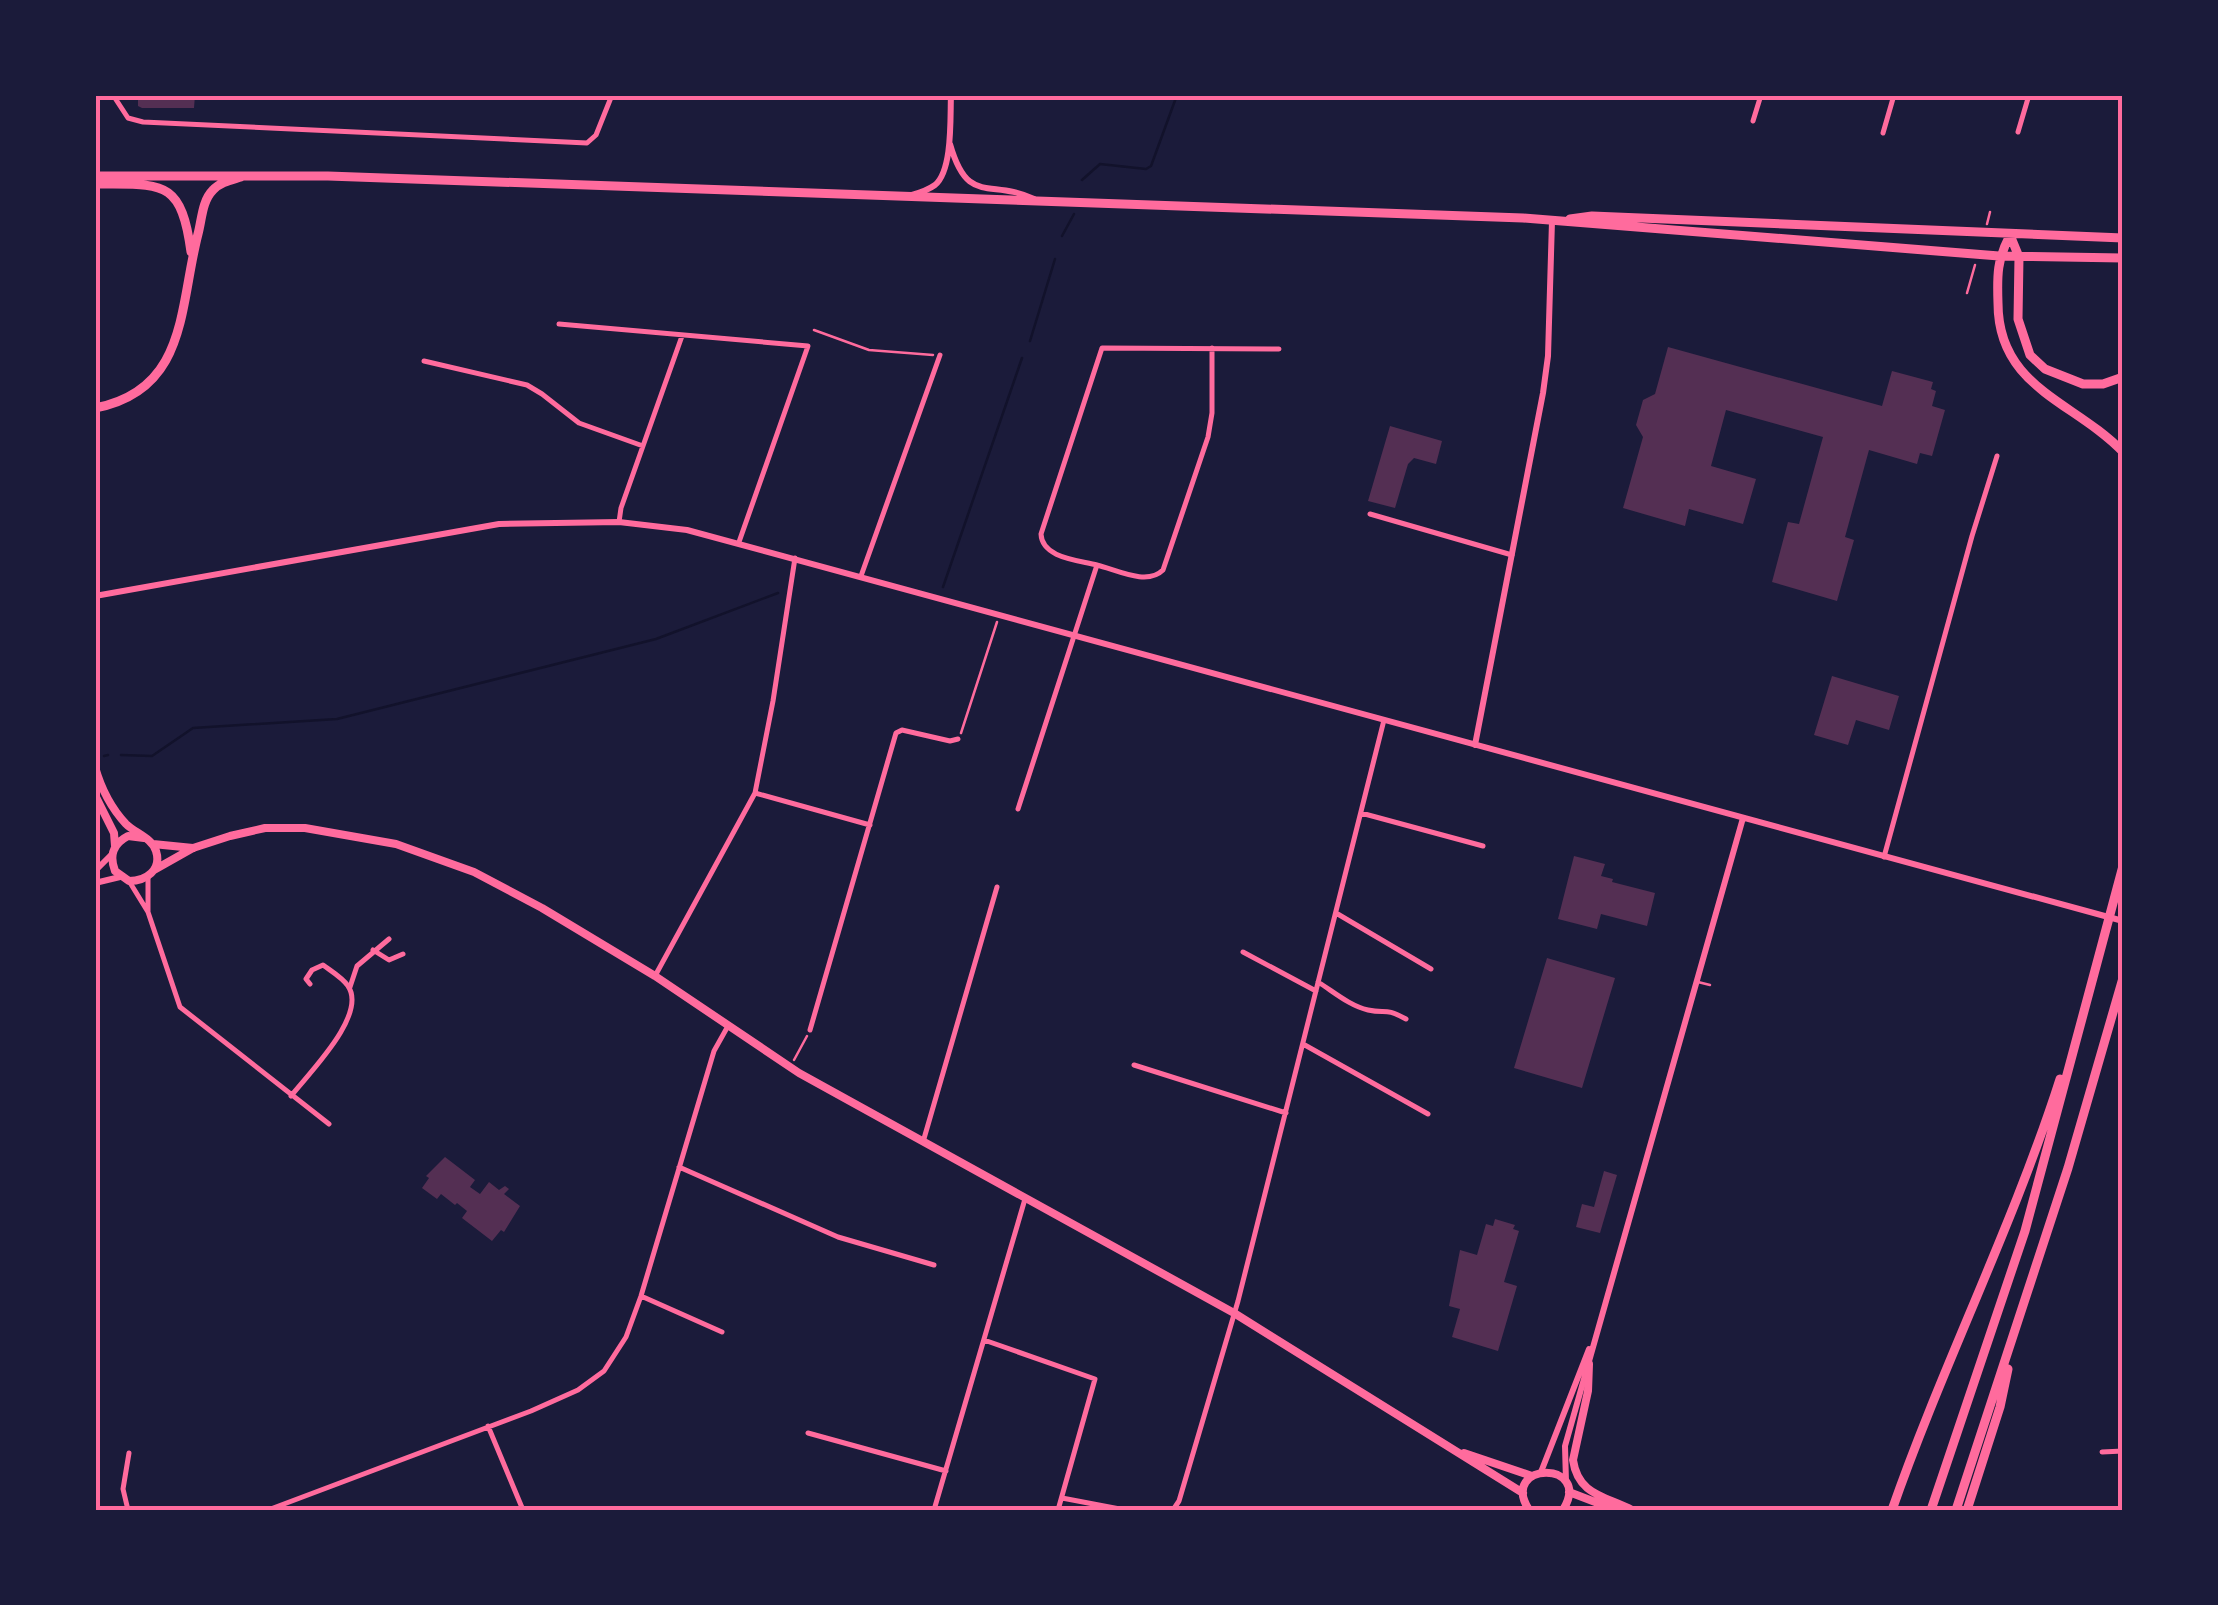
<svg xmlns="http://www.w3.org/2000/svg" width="2218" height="1605" viewBox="0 0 2218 1605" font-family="Raleway,sans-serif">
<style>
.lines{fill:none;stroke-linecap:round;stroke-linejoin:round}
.stream{stroke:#12122b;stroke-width:2.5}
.building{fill:#542f53}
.path{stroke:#ff6b9d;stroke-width:2.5}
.service{stroke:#ff6b9d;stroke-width:2.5}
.minor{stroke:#ff6b9d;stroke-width:5}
.tertiary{stroke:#ff6b9d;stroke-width:6}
.secondary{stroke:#ff6b9d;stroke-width:8}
.trunk{stroke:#ff6b9d;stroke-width:9}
.neatline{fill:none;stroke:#ff6b9d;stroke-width:4}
</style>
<rect width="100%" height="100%" fill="#1b1b3a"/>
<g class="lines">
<path class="stream" d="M1082,180l18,-16 46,5 5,-3 26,-71
M1062,236l12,-22
M1030,341l25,-82
M943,587l79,-229
M121,755l31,1 41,-28 144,-9 319,-80 122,-46
M104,756l4,-1"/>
</g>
<path class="building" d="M138,95h57l-1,13h-52l-4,-2z
M1668,347l214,59 10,-35 41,11 -2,7 5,2 -4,15 13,4 -13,46 -12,-3 -3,11 -48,-14 -24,87 9,3 -17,61 -65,-19 16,-60 11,2 24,-87 -97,-27 -15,56 45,13 -13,45 -54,-15 -4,17 -62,-18 20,-71 -7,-12 7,-25 12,-6z
M1390,426l52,15 -6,23 -22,-6 -6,6 -13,44 -27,-7z
M1832,676l67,20 -10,34 -33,-10 -8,25 -34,-10z
M1574,856l31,8 -4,12 12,3 -1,3 43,11 -8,33 -46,-12 -4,15 -39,-10z
M1547,958l68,20 -33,110 -68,-20z
M445,1157l30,23 -5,7 10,7 9,-12 10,8 6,-4 4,3 -5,5 16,12 -16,26 -3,-2 -9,11 -30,-23 5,-7 -10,-8 -2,2 -14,-11 -4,5 -15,-11 7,-10 -3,-2z
M1604,1171l13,4 -17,58 -24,-6 6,-23 12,3z
M1495,1219l20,6 -2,4 6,2 -15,51 13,4 -19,65 -46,-14 8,-28 -11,-3 11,-56 17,5 9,-31 7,2z"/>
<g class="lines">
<path class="path" d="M1987,224l3,-12
M1967,293l8,-28
M814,330l55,20 64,5
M961,733l36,-111
M794,1060l13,-24"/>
<path class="service" d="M1698,982l12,3"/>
<path class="minor" d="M113,95l15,23 15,4 444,21 9,-8 16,-40
M1753,121l8,-26
M2018,132l11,-37
M1883,133l11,-38
M559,324l249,22 -69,196
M424,361l103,24 15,9 37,29 64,23
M1370,514l142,41
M619,522l2,-14 61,-172
M1097,565c-19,-5 -55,-7 -56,-31l61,-186 177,1
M861,576l79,-221
M755,793l115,32
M1018,809l79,-244c20,5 50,21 66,5l45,-133 4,-24v-65
M1361,813l122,33
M1884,857l88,-321 25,-80
M148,877v35l32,95 149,117
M129,881l19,31
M1336,913l95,56
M373,950l16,10 14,-6
M1243,952l73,39
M655,976l100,-183 18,-92 22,-143
M1318,982c16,10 32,24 50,28 19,4 16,-3 38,9
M350,987l7,-21 32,-27
M810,1030l86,-297 6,-3 48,11 8,-2
M1303,1044l125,70
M1134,1065l152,48
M291,1096c17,-22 77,-81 57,-110 -5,-8 -17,-15 -25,-21l-11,5 -6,9 4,5
M923,1142l74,-255
M679,1167l159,70 96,28
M641,1296l81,36
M984,1340l111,39 -37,131
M488,1426l35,84
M808,1433l138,38
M2102,1452l21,-1
M1062,1498l63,12
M128,1510l-5,-21 6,-36
M268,1510l263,-99 47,-21 26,-19 22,-34 15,-41 73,-245 14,-25
M934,1510l91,-311
M1173,1510l6,-9 59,-200 146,-581"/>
<path class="tertiary" d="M950,144c18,63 40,34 84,55
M912,195c7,-2 16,-5 23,-10 18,-15 15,-68 16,-90
M95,596l404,-72 120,-2 68,8 1436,391
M1475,745l68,-352 5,-37 4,-135
M95,871l17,-17
M95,883l25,-6
M1541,1472l48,-123
M1566,1482l-1,-36 178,-628"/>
<path class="secondary" d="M95,767c6,21 16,41 31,57 9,9 26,14 30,27 6,19 -10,30 -27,30l-14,-10c-6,-16 -2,-27 13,-35l16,2
M95,795l19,38 1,13
M153,844l40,4
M154,870l39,-22 37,-12 35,-8h40l91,16 78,28 68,36 113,68 144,97 435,240 289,180
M1589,1364l-1,27 -15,69c5,35 32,36 59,50
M1464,1453l68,23
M1569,1492l47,18
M1529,1510c-31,-49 65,-50 34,0"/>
<path class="trunk" d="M95,176h233l1195,42 476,38 124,2
M95,184c66,1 86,-7 96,68
M1570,219l22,-3 531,22
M2010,235c-13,25 -13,40 -12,68 0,85 76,98 125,149
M2010,235l9,22 -1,62 12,36 15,14 38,15h20l20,-7
M95,408c93,-18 84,-101 103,-174 4,-15 4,-33 15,-44 7,-8 18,-10 28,-13
M1892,1510c51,-146 121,-284 168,-431
M1931,1510l94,-279 98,-365
M1956,1510l112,-342 55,-190
M1967,1510l33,-103 8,-38"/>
</g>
<rect width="2218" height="1605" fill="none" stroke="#1b1b3a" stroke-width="195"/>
<rect x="98" y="98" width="2022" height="1410" class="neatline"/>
</svg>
